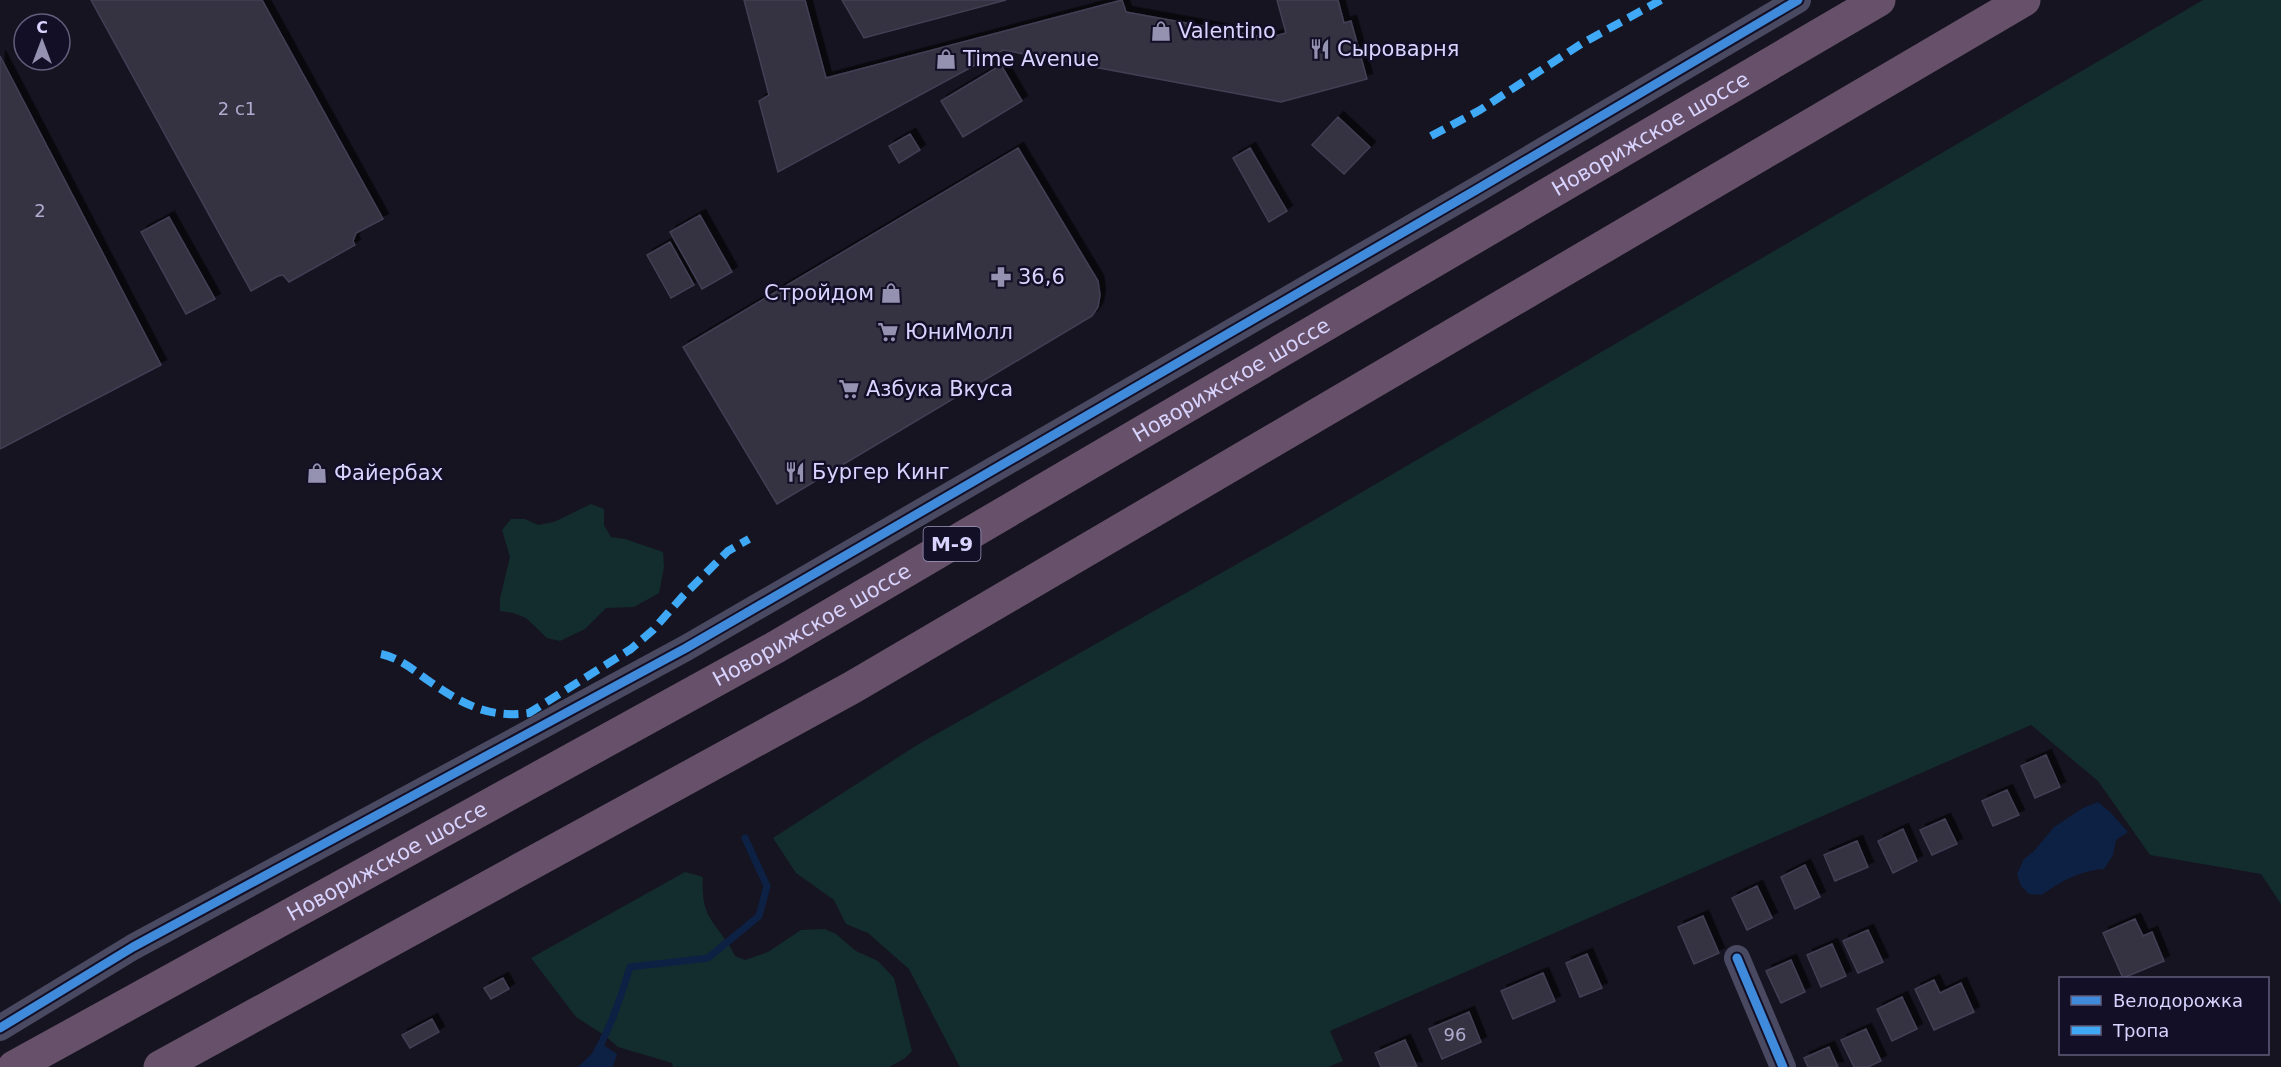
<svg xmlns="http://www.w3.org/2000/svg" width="2281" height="1067" viewBox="0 0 2281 1067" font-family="'DejaVu Sans',sans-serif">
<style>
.green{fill:#132c2d}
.water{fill:#0d2144}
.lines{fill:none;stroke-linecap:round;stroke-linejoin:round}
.stream{stroke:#0d2144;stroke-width:7}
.building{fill:#343243;stroke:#433f54;stroke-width:1.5;filter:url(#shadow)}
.street{stroke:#4a4962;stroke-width:26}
.highway{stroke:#67516a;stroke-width:33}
.quiet{stroke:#3fa9f5;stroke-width:8;stroke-dasharray:15 8;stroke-linecap:butt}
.cycleway-casing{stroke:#130f26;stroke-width:13}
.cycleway{stroke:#408adc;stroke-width:9}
.labels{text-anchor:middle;stroke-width:5;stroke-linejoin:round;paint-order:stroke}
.number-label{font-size:18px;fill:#b0acd0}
.shield{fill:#130f26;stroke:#9e99be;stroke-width:1.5}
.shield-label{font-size:20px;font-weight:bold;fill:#d9d4ff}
.poi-label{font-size:21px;fill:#d9d4ff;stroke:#130f26;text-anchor:start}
.street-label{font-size:21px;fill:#d9d4ff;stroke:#130f26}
</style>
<defs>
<filter id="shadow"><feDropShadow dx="5.5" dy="-5.5" stdDeviation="0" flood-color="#0009"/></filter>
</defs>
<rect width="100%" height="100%" fill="#161421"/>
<path class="green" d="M2203,0h78v904l-20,-30 -111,-19 -52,-74 -67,-56 -701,306 13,30 -15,6h-368l-51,-98 -41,-36 -22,-9 -12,-24 -38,-27 -23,-35 144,-93 375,-212z
M591,504l13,5v16l7,12 14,2 38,13 1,15 -5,26 -25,14 -28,1 -21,21 -25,12 -13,-3 -21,-20 -13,-5 -13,-2v-13l10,-41 -8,-27 9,-11h14l13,6 16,-3z
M685,872l18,5c-3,45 15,45 32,79l10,4 23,-8 33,-22 24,-1 11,5 20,17 22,10 16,17 18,73 -8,8 -15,8h-216l-1,-4 -54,-16 -14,-12 -28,-18 -45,-59z"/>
<path class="water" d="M2098,802l12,10 18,20 -12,8 -3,15 -9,14c-22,1 -45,13 -62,26l-13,-1 -8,-8 -4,-12 7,-15 10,-8 20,-24 29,-19z
M602,1044l15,10 -4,13h-35z"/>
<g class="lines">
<path class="stream" d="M588,1067c20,-32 31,-64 42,-100l78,-9 51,-42 8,-30 -22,-48"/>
</g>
<path class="building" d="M91,0h171l121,219 -27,14 -3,8 2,4 -66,37 -6,-7 -5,1 -27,15z
M744,0h61l21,78 296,-78 4,12 142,26 18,-5 -9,-33h61l6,23 7,-2 16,58 -86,23 -278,-52 -225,122 -19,-71 10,-6z
M842,0h164l-142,38z
M0,56l161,309 -161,84z
M1001,65l21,36 -59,36 -22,-36z
M1338,117l32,30 -26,27 -32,-29z
M910,134l10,16 -21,13 -10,-17z
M1018,148l80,133 2,14 -2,12 -6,9 -315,188 -94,-157z
M1250,148l37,63 -18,11 -36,-64z
M700,215l32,57 -30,17 -32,-57z
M169,217l46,82 -29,15 -45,-82z
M670,242l24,43 -23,13 -24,-43z
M2046,755l14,32 -25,11 -14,-32z
M2007,790l12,25 -26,11 -11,-25z
M1945,819l12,25 -25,11 -12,-25z
M1903,829l14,32 -24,12 -15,-32z
M1857,841l11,26 -33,14 -11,-26z
M1805,865l15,32 -25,12 -14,-32z
M1757,886l15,32 -25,12 -15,-32z
M1703,916l16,37 -25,11 -16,-37z
M2135,919l8,17 9,-4 12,29 -41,17 -20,-45z
M1868,930l15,32 -25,11 -15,-32z
M1832,944l14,32 -25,11 -14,-32z
M1587,954l15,34 -22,9 -14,-34z
M1791,960l14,32 -24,11 -15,-32z
M1543,973l12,28 -42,18 -12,-28z
M503,978l6,11 -18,10 -7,-11z
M1934,980l6,13 21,-10 13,29 -40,18 -19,-41z
M1902,997l15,32 -25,12 -15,-32z
M1469,1012l12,30 -39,17 -13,-30z
M432,1019l7,13 -29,16 -8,-13z
M1866,1029l15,32 -13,6h-14l-13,-27z
M1405,1040l12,27h-36l-6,-14z
M1829,1047l9,20h-30l-4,-9z"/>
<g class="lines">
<path class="street" d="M1737,958l46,109
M0,1028l133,-81 553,-299 790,-458 322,-190"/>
<g class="highway">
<path id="s1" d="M14,1067l762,-420 1103,-647"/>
<path d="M160,1067l693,-380 1171,-687"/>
</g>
<path class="quiet" d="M1431,136l49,-26 101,-66 80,-44
M381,654c18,4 30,14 45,25 33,23 61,40 103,34l102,-64 22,-19 30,-34 45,-45 21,-12"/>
<g class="cycleway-casing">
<path id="cycleway" d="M1737,958l46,109
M0,1028l133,-81 553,-299 790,-458 322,-190"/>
</g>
<use href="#cycleway" class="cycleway"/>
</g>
<defs>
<g id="shop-bare" transform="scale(1.62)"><path d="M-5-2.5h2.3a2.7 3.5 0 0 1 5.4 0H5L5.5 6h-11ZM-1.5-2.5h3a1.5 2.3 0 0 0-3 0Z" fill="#9591b1" stroke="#130f26" stroke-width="2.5" paint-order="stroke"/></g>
<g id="restaurant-bare" transform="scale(1.62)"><path d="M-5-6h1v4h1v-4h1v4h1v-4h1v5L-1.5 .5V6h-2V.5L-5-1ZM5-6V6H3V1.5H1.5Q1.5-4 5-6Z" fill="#9591b1" stroke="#130f26" stroke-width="2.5" paint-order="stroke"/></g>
<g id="pharmacy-bare" transform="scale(1.62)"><path d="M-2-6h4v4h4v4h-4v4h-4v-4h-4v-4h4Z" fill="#9591b1" stroke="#130f26" stroke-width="2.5" paint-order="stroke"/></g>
<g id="supermarket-bare" transform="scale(1.62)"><path d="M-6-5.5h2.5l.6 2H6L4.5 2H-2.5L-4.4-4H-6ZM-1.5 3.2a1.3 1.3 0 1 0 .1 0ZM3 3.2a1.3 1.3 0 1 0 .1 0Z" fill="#9591b1" stroke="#130f26" stroke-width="2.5" paint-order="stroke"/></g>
</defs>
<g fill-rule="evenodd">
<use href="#shop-bare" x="1161" y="31"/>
<use href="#restaurant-bare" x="1320" y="49"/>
<use href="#shop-bare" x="946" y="59"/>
<use href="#pharmacy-bare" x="1001" y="277"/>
<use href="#shop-bare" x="891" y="293"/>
<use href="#supermarket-bare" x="888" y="332"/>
<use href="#supermarket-bare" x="849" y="389"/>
<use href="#restaurant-bare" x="795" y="472"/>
<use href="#shop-bare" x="317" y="473"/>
</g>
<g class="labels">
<g class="number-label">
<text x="237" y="115">2 с1</text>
<text x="40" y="217">2</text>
<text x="1455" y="1041">96</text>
</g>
<rect class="shield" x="923.5" y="527" width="57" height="34" rx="4.5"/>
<g class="shield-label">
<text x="952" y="551">М-9</text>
</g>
<g class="poi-label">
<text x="1178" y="38">Valentino</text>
<text x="1337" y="56">Сыроварня</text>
<text x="963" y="66">Time Avenue</text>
<text x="1018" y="284">36,6</text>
<text x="874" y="300" text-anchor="end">Стройдом</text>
<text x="905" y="339">ЮниМолл</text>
<text x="866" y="396">Азбука Вкуса</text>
<text x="812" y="479">Бургер Кинг</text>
<text x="334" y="480">Файербах</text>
</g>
<g class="street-label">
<text dy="7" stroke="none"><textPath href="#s1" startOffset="1884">Новорижское шоссе</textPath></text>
<text dy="7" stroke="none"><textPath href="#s1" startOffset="1398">Новорижское шоссе</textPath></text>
<text dy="7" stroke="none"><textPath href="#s1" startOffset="912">Новорижское шоссе</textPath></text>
<text dy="7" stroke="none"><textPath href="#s1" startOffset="426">Новорижское шоссе</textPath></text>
</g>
</g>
<rect x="2059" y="977" width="210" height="78" fill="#130f26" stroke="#625e7d" stroke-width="1.5"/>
<rect x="2071" y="996" width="30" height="9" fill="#408adc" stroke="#625e7d" stroke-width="1.5"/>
<text x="2113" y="1007" font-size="18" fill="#d9d4ff">Велодорожка</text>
<rect x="2071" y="1026" width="30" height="9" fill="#3fa9f5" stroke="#625e7d" stroke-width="1.5"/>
<text x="2113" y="1037" font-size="18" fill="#d9d4ff">Тропа</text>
<g transform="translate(42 42)"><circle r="28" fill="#130f26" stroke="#625e7d" stroke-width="1.5"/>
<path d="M0-4.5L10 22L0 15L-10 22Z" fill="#9591b1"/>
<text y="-9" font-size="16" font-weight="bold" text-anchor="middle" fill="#d9d4ff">С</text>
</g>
</svg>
